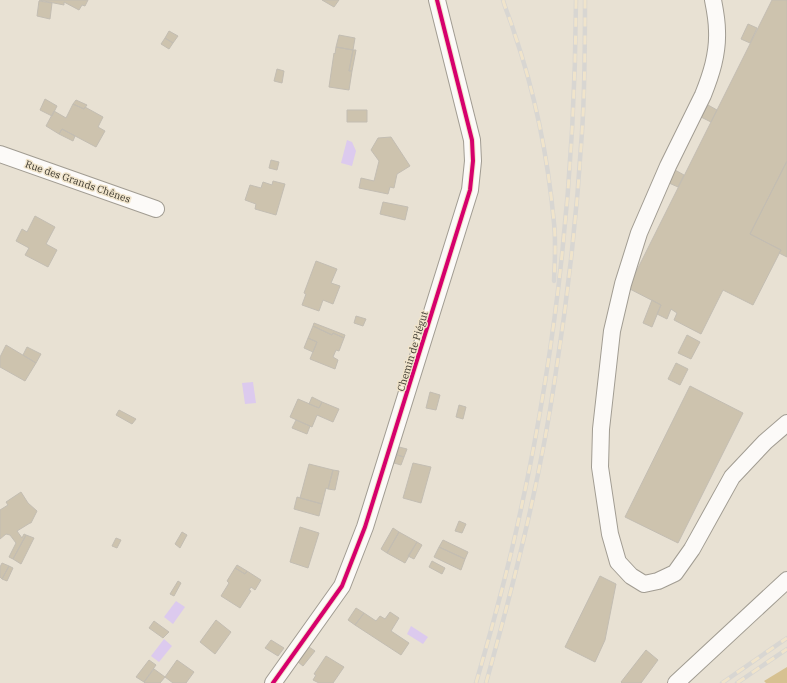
<svg xmlns="http://www.w3.org/2000/svg" width="787" height="683" viewBox="0 0 787 683" font-family="'IBM Plex Serif',serif">
<style>
.forest{fill:#d6c191}
.water{fill:#dccaee}
.building{fill:#cdc3ae;stroke:#c3bdb2}
.lines{fill:none;stroke-linecap:round;stroke-linejoin:round}
.minor-casing{stroke:#a19c92;stroke-width:18}
.minor{stroke:#fcfaf8;stroke-width:16}
.rail-casing{stroke:#d8d6d2;stroke-width:4.5}
.rail{stroke:#f0e4cb;stroke-width:3;stroke-dasharray:9;stroke-linecap:butt}
.cycleway-casing{stroke:#f0e4cb;stroke-width:6}
.cycleway{stroke:#d6006c;stroke-width:4}
.labels{text-anchor:middle;stroke-width:3;stroke-linejoin:round;paint-order:stroke}
.street-label{font-size:10px;fill:#3d392f;stroke:#f0e4cb}
</style>
<rect width="100%" height="100%" fill="#e8e1d3"/>
<path class="forest" d="M787,667v16h-21l-2,-2z"/>
<path class="water" d="M347,140l5,2 4,9 -4,15 -11,-3z
M253,382l3,21 -11,1 -3,-21z
M176,601l9,6 -12,17 -9,-7z
M411,626l17,11 -5,7 -16,-10z
M164,639l8,7 -13,16 -8,-6z"/>
<path class="building" d="M39,0h49l-3,6 -3,-1 -3,5 -15,-8v3z
M322,0h17l-5,7z
M772,0h15v161l-37,73 31,16 -28,55 -30,-15 -22,44 -27,-14 3,-7 -6,-4 -4,10 -10,-5 4,-9 -33,-17z
M39,1l13,2 -2,16 -13,-3z
M748,24l9,4 -7,15 -9,-4z
M169,31l9,5 -5,7 -8,-5z
M339,35l16,3 -2,12 -17,-3z
M165,38l8,5 -4,6 -8,-5z
M336,47l17,3 -4,21h3l-3,19 -20,-3 5,-34 1,1z
M353,50h3l-4,21h-3z
M277,69l7,2 -2,12 -8,-2z
M45,99l12,7 -5,10 -12,-6z
M76,100l11,5 -3,4 -11,-5z
M73,104l11,5 1,-2 18,10 -5,10 7,4 -9,16 -34,-18 -3,5 -13,-8 8,-15 12,7z
M708,105l9,5 -6,12 -10,-5z
M347,110h20v12h-20z
M62,129l13,7 -2,5 -14,-7z
M391,137l19,29 -13,8 -3,14 -4,-1 -2,7 -29,-6 2,-10 13,3 5,-20 -8,-11 7,-12z
M271,160l8,2 -2,8 -8,-2z
M787,161v96l-8,-4 2,-3 -31,-16z
M675,170l9,5 -6,12 -9,-4z
M273,181l12,3 -9,31 -21,-6 1,-5 -11,-4 5,-15 11,3 2,-6 9,3z
M383,202l25,5 -3,13 -25,-6z
M35,216l20,11 -9,17 11,6 -9,17 -23,-12 4,-7 -13,-7 6,-12 5,3z
M316,261l21,8 -6,14 9,3 -7,18 -10,-4 -4,11 -17,-6 4,-11 -2,-1z
M652,300l9,5 -9,22 -9,-4z
M356,316l10,3 -3,7 -9,-3z
M314,323l31,12 -1,3 -11,-5 -1,2 -19,-9z
M313,326l19,9 1,-2 11,5 -5,13 -3,-1 -3,7 5,3 -3,9 -25,-10 7,-17 -9,-4z
M687,335l13,7 -9,17 -13,-6z
M308,338l9,4 -4,10 -9,-4z
M6,345l30,18 -11,18 -25,-14v-10z
M27,347l14,7 -5,9 -13,-8z
M676,363l12,6 -8,16 -12,-6z
M690,386l53,27 -65,130 -53,-26z
M430,392l10,3 -4,15 -10,-2z
M312,397l10,5 -3,6 -10,-4z
M298,399l21,9 3,-6 17,7 -6,13 -16,-7 -5,12 -22,-10z
M459,405l7,2 -3,12 -7,-2z
M119,410l17,9 -4,5 -16,-9z
M296,420l14,6 -3,8 -15,-6z
M399,447l8,2 -3,8 -7,-2z
M397,455l7,2 -3,8 -7,-2z
M413,463l18,4 -10,36 -18,-5z
M309,464l24,6 -5,19 -2,-1 -4,16 -22,-6z
M333,470l6,1 -4,19 -7,-1z
M21,492l7,11 9,8 -6,12h-1l-13,8 5,7 2,-4 2,1 -13,24 -4,-2 7,-14 -6,-8 -4,-1 -6,5v-29l8,-5 -2,-3z
M297,497l25,7 -3,12 -25,-7z
M459,521l7,3 -4,9 -7,-2z
M300,527l19,6 -11,35 -18,-6z
M393,528l6,4 -12,21 -6,-4z
M182,532l5,3 -7,13 -5,-4z
M399,532l18,10 -12,21 -18,-10z
M26,535l8,3 -13,26 -8,-5z
M116,538l5,2 -4,8 -5,-2z
M443,540l25,12 -3,7 -26,-12z
M417,542l5,3 -8,14 -6,-3z
M439,547l26,12 -4,11 -27,-13z
M432,561l13,7 -3,6 -13,-7z
M2,563l7,3 -7,13 -2,-2v-10z
M237,565l10,6 -2,3 -10,-6z
M9,566l4,2 -6,13 -5,-2z
M235,568l10,6 2,-3 14,9 -6,10 -4,-3 -2,3 2,1 -11,17 -19,-12 8,-13 -2,-2z
M600,576l16,8 -11,56 -10,22 -30,-15z
M178,581l3,2 -7,13 -4,-2z
M356,608l8,5 -9,12 -7,-5z
M390,612l9,6 -8,13 18,12 -8,12 -46,-30 9,-12 12,8 4,-5 5,3z
M216,620l15,12 -16,22 -15,-12z
M154,621l15,11 -6,6 -14,-10z
M271,640l13,8 -6,8 -13,-8z
M309,647l6,4 -12,15 -5,-4z
M646,650l12,10 -17,23h-19l-1,-1z
M326,656l18,11 -11,16h-14l-6,-3 3,-5 -2,-1z
M149,660l7,5 -12,17 -8,-5z
M177,660l17,12 -8,11h-13l-8,-6z
M154,669l11,8 -5,6h-15l-1,-1z"/>
<g class="lines">
<g class="minor-casing">
<path id="minor" d="M713,0c2,10 4,21 4,31 1,23 -6,44 -14,64l-35,71 -29,67 -16,51 -11,47 -11,98 -1,38 10,67 8,28 13,14 13,8 14,-3 17,-8 17,-24 40,-72 33,-35 22,-19
M0,154l156,55
M273,683l69,-97 23,-59 105,-337 3,-29 -1,-21 -35,-140
M676,683l111,-103"/>
</g>
<use href="#minor" class="minor"/>
<g class="rail-casing">
<path id="rail" d="M503,0c3,11 8,21 11,32 21,61 34,126 40,191 2,19 1,38 0,58
M476,683c16,-55 31,-109 43,-165 38,-170 56,-344 57,-518
M486,683c28,-100 54,-202 69,-305 13,-82 22,-164 27,-246 3,-44 3,-88 3,-132
M722,683l65,-45
M737,683l50,-34"/>
</g>
<use href="#rail" class="rail"/>
<g class="cycleway-casing">
<path id="cycleway" d="M273,683l69,-97 23,-59 105,-337 3,-29 -1,-21 -35,-140"/>
</g>
<use href="#cycleway" class="cycleway"/>
</g>
<g class="labels">
<g class="street-label">
<text transform="translate(78 181) rotate(19)" y="4">Rue des Grands Chênes</text>
<text transform="translate(412 351) rotate(-73)" y="4">Chemin de Piégut</text>
</g>
</g>
</svg>
